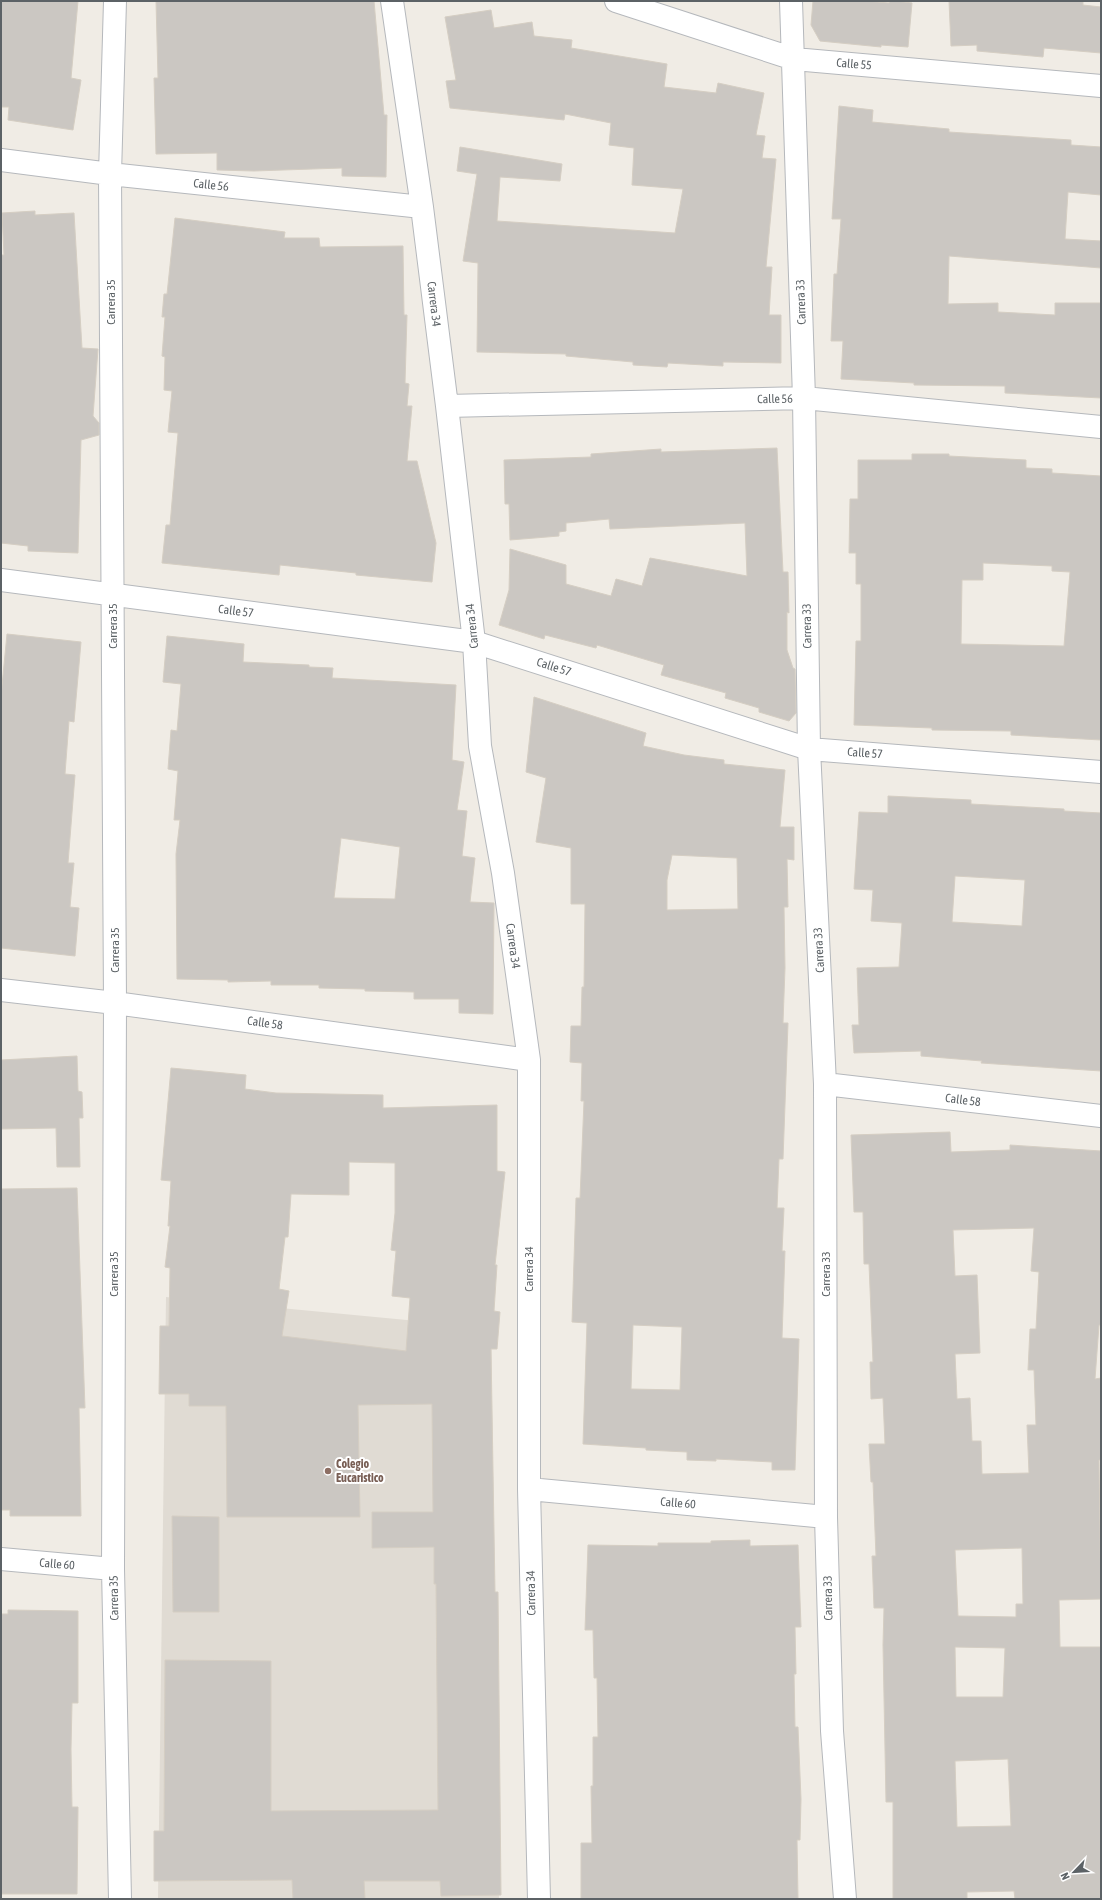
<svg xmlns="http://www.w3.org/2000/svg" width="1102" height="1900" viewBox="0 0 1102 1900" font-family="'Asap Condensed',sans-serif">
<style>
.education{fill:#e0dbd3}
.building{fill:#cbc7c2;stroke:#d5cec3;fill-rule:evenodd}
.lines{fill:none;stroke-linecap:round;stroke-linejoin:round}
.minor-casing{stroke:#b5b8bc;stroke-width:24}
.minor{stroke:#fff;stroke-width:22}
.education-dot{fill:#8d6e63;stroke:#fff;stroke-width:1.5}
.labels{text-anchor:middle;stroke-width:4;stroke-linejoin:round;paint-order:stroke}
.street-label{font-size:12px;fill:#5c6266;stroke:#fff}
.education-label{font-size:12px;font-weight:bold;fill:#785e54;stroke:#fff;text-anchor:start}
</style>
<rect width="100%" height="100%" fill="#f0ece5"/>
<path class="education" d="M166,1297l325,31 8,571 -341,-1z"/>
<path class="building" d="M1,1h77l-7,77 10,2 -8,50 -65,-10 1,-13h-8z
M156,1h218l10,114h3l-1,62 -44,-1v-8l-88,3 -37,-1v-17l-61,1 -2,-76h4z
M813,1h53l23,2 1,-2h6l16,2 -4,44 -27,-2v2l-61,-6 -9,-16z
M949,1h134v4l18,2v46l-57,-5 -1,9 -66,-6v-6l-26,1z
M491,10l3,18 38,-6 2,14 38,4 -1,8 96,16 -3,23 52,6 2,-10 46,10 -8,42 9,1 -3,22 14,1 -10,108h6l-3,48h12v48l-58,-1v4l-55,-3 -1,4 -34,-2v-3l-67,-6v-2l-89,-2 1,-89 -15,-2 14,-87 -20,-3 3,-24 102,17 -2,17 -60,-4 -3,44 178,12 8,-44 -51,-4 2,-37 -25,-3 2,-22 -46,-9 -1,6 -114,-12 -4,-27 10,-1 -11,-63z
M839,106l34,4 -1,12 77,7v3l122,8v5l30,2v48l-33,-3 -3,47 36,2v27l-152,-12 -1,48 50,-1v9l57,3v-12h46v95l-96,-5v-7l-91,-1v-2l-73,-4 2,-38h-12l3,-67h3l4,-55h-9z
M35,211v4l39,-2 8,135 16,1 -5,67 6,7v12l-18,5 -3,113 -50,-2v-5l-27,-3v-288h3l-2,-42z
M175,218l110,14 -1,6h35l1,9 83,-1 1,69h3l-2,68 4,1 -2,22h5l-5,55h10l19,82 -4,39 -76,-7v-2l-76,-8 -1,10 -117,-12 4,-38h4l8,-92 -10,-1 4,-41 -8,-1 1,-33 -3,-1 3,-39h-3l2,-23h3z
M777,448l6,124h5l1,41 -2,-1v38l6,18 2,1 1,44 -7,8 -30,-9v-4l-34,-10 1,-5 -65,-18 3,-10 -67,-20 -1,3 -51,-13 -1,4 -45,-14 10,-35 1,-41 56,16v19l45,12 5,-17 26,7 8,-28 97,18 -2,-53 -135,6 -1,-10 -43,4v8l-7,1v4l-49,4 -1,-36h-4l-1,-44 87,-3v-3l70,-5v3z
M912,454h37v2l77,4v8l26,1v4l49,3v264l-90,-5v-4l-79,-1v-2l-78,-3 2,-84h5v-57h-5v-31h-7l1,-54h8v-39h54zM983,563l69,3v5l18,1 -6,74 -103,-2 1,-64h21z
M7,634l74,8 -7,80 -5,-1 -4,53 10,1 -7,88h6l-4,44 9,1 -4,48 -74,-8v-252z
M167,636l77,8 -1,18 66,3v2l24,1 -1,10 124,7 -4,75 12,2 -7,48 10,1 -5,45 13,2 -5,44 24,1 -1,111 -34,-1v-14h-45v-7l-49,-1v-2l-46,-1v-3h-48v-4l-43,1v-2l-51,-1 -1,-125 4,-34h-6l4,-49 -10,-2 3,-39 6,1 4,-47 -18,-2zM341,838l59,9 -5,52 -61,-1z
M534,697l112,36 -3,13 41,9 40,5v4l61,6 -5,57h14v33l-7,-1 1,48h-4l1,61 -2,55h5l-5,136h-4l-2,49h7l-2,43h3l-3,87 17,1 -4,131h-23v-8l-56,-3v2l-29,-1v-8l-41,-2v-2l-63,-4 4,-121 -15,-1 4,-124h4l4,-97h-3l1,-38 -12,-1 1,-36h10l1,-39h2l1,-83h-14v-56l-35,-6 10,-64 -20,-6zM672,855l65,3 1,51 -71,1v-30zM633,1325l49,2 -2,63 -49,-1z
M888,796l83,4v4l93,5v2l37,2v258l-120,-8 1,-2 -61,-5v-5l-67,2 -2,-28h7l-2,-57 42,-1 3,-44 -31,-2 2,-31 -19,-1 5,-77 29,1zM955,876l70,4 -3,46 -70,-4z
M77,1056l1,35 4,1 1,26h-4l1,49h-23l-1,-39 -55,1v-69z
M171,1068l75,7 -1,14 31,4 107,2v13l114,-3v66l8,1 -10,93h2l-3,46 6,1 -3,37h-6l4,243h3l3,303 -60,1 -1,-15h-76l1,18h-72l-1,-19 -138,1v-50h10l1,-171 106,1v150l167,-1 -2,-226h-2v-37l-62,1v-36h61l-1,-108 -74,1 2,112h-133l-1,-111h-37v-12h-30l1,-68h9l1,-58 -5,-1 5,-41h-2l3,-45 -10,-1zM349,1162l46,1v50l-4,37 5,1 -4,45 18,2 -4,53 -124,-15 7,-45 -10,-2 6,-52h3l3,-43 58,1z
M950,1132l1,20 59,-2v-5l91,6v174h-2l-4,54 6,-1v82h-2l2,139 -42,1 1,47h41v252h-86l-1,-8 -47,1v7h-74v-97h-7l-3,-157 1,-37h-10l-2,-52h4l-3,-74h-2l-2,-38h16l-2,-46 -12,1 -1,-37h3l-4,-98h-5l-1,-52h-9l-3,-77zM1034,1228l-3,43 8,1 -3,57h-6l-2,41h6l2,55h-9l2,48 -47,1 -1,-33h-9l-2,-43 -13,1 -2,-45 25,-1 -3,-78 -22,1 -2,-46zM1022,1548l1,56h-7v13l-58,-1 -3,-66zM955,1647l50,1 -2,49h-47zM1008,1759l3,67 -54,1 -2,-66z
M77,1188l8,220h-6l2,108h-71v-6h-9v-321z
M172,1516l47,1v95h-46z
M750,1540v6l48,-1 3,82h-6l1,47h-2l1,53h3l3,72 -1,41h-3l1,59h-217v-56h11l-1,-57h2v-49h5l-1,-59h-3l-1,-48h-8l3,-85 70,1v-3h53v-2z
M8,1610l70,1v92h-6l-1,46 1,58h6l-1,87h-76v-280h7z"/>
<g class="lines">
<g class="minor-casing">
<path id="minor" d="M115,1l-5,173 5,829 -2,566 7,330
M392,1l30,206 25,199 27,236 6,104 23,127 26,187v429l10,410
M616,1l178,58 307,27
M791,1l13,397 5,351 16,335 1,433 6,214 13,168
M1,160l109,14 312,33
M447,406l357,-8 297,29
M1,580l473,62 335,107 292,23
M1,990l114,13 414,57
M825,1084l276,32
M529,1489l297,28
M1,1559l112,10"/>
</g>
<use href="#minor" class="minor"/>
</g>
<circle class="education-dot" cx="328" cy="1471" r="4"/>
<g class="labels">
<g class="street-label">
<text transform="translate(854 64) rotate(5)" y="4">Calle 55</text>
<text transform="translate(211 185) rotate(6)" y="4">Calle 56</text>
<text transform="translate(111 302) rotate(-90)" y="4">Carrera 35</text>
<text transform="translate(801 302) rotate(-92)" y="4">Carrera 33</text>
<text transform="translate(434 304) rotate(83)" y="4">Carrera 34</text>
<text transform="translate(775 399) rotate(-1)" y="4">Calle 56</text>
<text transform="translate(236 611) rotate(7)" y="4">Calle 57</text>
<text transform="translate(113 626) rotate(-90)" y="4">Carrera 35</text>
<text transform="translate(472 626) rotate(-96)" y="4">Carrera 34</text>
<text transform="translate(807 626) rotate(-91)" y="4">Carrera 33</text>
<text transform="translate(554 667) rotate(18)" y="4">Calle 57</text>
<text transform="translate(865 753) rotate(4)" y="4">Calle 57</text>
<text transform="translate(513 946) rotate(82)" y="4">Carrera 34</text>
<text transform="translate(115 950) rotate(-90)" y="4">Carrera 35</text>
<text transform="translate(819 950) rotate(-93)" y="4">Carrera 33</text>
<text transform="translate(265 1023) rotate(8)" y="4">Calle 58</text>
<text transform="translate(963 1100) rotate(7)" y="4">Calle 58</text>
<text transform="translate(529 1269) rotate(-90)" y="4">Carrera 34</text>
<text transform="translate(114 1274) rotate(-90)" y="4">Carrera 35</text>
<text transform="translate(826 1274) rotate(-90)" y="4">Carrera 33</text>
<text transform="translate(678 1503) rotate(5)" y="4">Calle 60</text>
<text transform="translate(57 1564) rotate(5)" y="4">Calle 60</text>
<text transform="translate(531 1593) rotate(-91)" y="4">Carrera 34</text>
<text transform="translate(114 1598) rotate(-91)" y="4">Carrera 35</text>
<text transform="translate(828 1598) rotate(-91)" y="4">Carrera 33</text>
</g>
<g class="education-label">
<text x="336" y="1468">Colegio<tspan x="336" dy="14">Eucaristico</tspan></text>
</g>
</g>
<rect width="1102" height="1900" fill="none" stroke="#5c6266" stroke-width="4"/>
<g transform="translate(1074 1872) rotate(245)" stroke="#ffffff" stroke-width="3" paint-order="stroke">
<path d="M0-3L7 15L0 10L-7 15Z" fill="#5c6266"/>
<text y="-6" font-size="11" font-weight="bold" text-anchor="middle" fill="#5c6266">N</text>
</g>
</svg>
